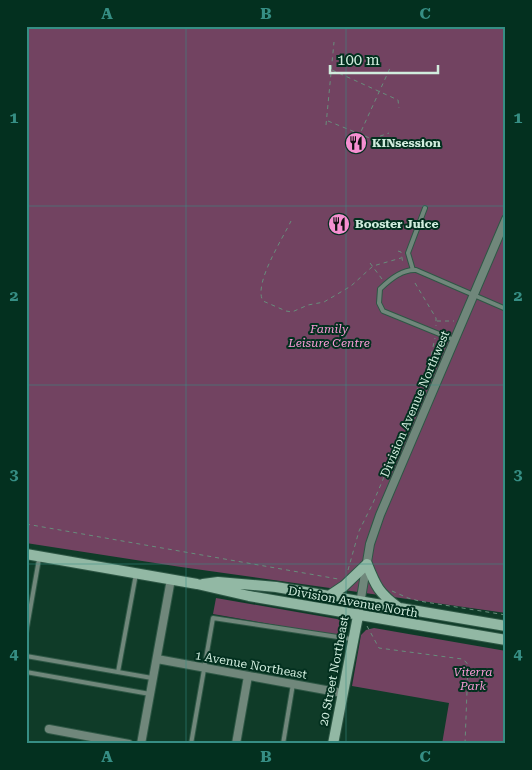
<svg xmlns="http://www.w3.org/2000/svg" width="532" height="770" viewBox="0 0 532 770" font-family="'Roboto Serif',serif">
<style>
.green{fill:#724361}
.lines{fill:none;stroke-linecap:round;stroke-linejoin:round}
.lane-casing{stroke:#2e5745;stroke-width:6}
.street-casing{stroke:#2e5745;stroke-width:10}
.secondary-casing{stroke:#2e5745;stroke-width:12}
.path{stroke:#688d7c;stroke-width:1;stroke-dasharray:4 4;stroke-linecap:butt}
.lane{stroke:#70877b;stroke-width:4}
.street{stroke:#70877b;stroke-width:8}
.secondary{stroke:#92b8a4;stroke-width:10}
.grid{fill:none;stroke:#368e84;stroke-width:1;stroke-opacity:0.55}
.labels{text-anchor:middle;stroke-width:4;stroke-linejoin:round;paint-order:stroke}
.poi-label{font-size:12px;font-weight:bold;fill:#d1edde;stroke:#03301f;text-anchor:start}
.park-label{font-size:12px;font-style:italic;fill:#f99ad6;stroke:#03301f}
.street-label{font-size:12px;fill:#d1edde;stroke:#03301f}
.neatline{fill:none;stroke:#368e84;stroke-width:2}
.grid-label{font-size:16px;text-anchor:middle;font-weight:bold;fill:#368e84}
</style>
<rect width="100%" height="100%" fill="#0f3b28"/>
<path class="green" d="M26,26h480v587l-325,-46 -155,-24z
M216,598l121,21c9,3 8,10 7,18l-131,-23z
M374,628l132,23v93h-64l7,-41 -97,-17 9,-51 5,-5z"/>
<g class="lines">
<g class="lane-casing">
<path id="lane" d="M413,270l-5,-17 17,-45
M454,340l-71,-29 -4,-8 1,-14c9,-9 23,-20 36,-19l90,39
M26,633l13,-74
M26,656l126,22
M26,672l124,22
M118,672l18,-98
M191,744l22,-126 138,21
M283,744l10,-60"/>
</g>
<g class="street-casing">
<path id="street" d="M358,616l12,-72 10,-29 126,-296
M157,659l185,34
M49,729l80,15
M141,744l30,-165
M236,744l12,-68"/>
</g>
<g class="secondary-casing">
<path id="secondary" d="M26,554l171,30 52,12 257,44
M203,584l15,-2 58,5 230,39
M329,596l15,-10 23,-22c9,23 12,29 32,44
M333,744l25,-128"/>
</g>
<path class="path" d="M332,70l66,30 1,8
M328,121l44,18 17,-6
M326,125l8,-83
M358,138l33,-72
M291,221c-8,17 -38,63 -28,80l23,10 6,1 16,-7 16,-3 27,-16 22,-20 28,-8
M398,251l3,1 2,12
M370,263l12,16
M415,283l21,35v8
M437,321h17
M26,524l312,55
M348,570l11,-39 14,-28 43,-102v-9l13,-27 6,-27
M392,591l16,7 11,3 87,14
M367,626l12,22 83,11 4,3 2,3 -3,79"/>
<use href="#lane" class="lane"/>
<use href="#street" class="street"/>
<use href="#secondary" class="secondary"/>
</g>
<path class="grid" d="M186,26v718M346,26v718M26,206h480M26,385h480M26,564h480"/>
<defs>
<g id="restaurant-disc" transform="scale(1.125)"><circle r="9.5" fill="#f590d1" stroke="#03301f"/><path d="M-5-6h1v4h1v-4h1v4h1v-4h1v5L-1.5 .5V6h-2V.5L-5-1ZM5-6V6H3V1.5H1.5Q1.5-4 5-6Z" fill="#111"/></g>
</defs>
<g fill-rule="evenodd">
<use href="#restaurant-disc" x="356" y="143"/>
<use href="#restaurant-disc" x="339" y="224"/>
</g>
<g class="labels">
<g class="poi-label">
<text x="372" y="147">KINsession</text>
<text x="355" y="228">Booster Juice</text>
</g>
<g class="park-label">
<text x="329" y="333">Family<tspan x="329" dy="14">Leisure Centre</tspan></text>
<text x="473" y="676">Viterra<tspan x="473" dy="14">Park</tspan></text>
</g>
<g class="street-label">
<text transform="translate(415 404) rotate(-67)" y="4">Division Avenue Northwest</text>
<text transform="translate(353 602) rotate(10)" y="4">Division Avenue North</text>
<text transform="translate(251 665) rotate(10)" y="4">1 Avenue Northeast</text>
<text transform="translate(334 671) rotate(-79)" y="4">20 Street Northeast</text>
</g>
</g>
<rect width="532" height="770" fill="none" stroke="#03301f" stroke-width="55"/>
<path d="M330 65v8h108v-8" fill="none" stroke="#d1edde" stroke-width="2.5"/>
<text x="337" y="65" font-size="15" fill="#d1edde" stroke="#03301f" stroke-width="4" paint-order="stroke">100 m</text>
<rect x="28" y="28" width="476" height="714" class="neatline"/>
<g class="grid-label">
<text x="107" y="19">A</text>
<text x="266" y="19">B</text>
<text x="425" y="19">C</text>
<text x="14" y="123">1</text>
<text x="518" y="123">1</text>
<text x="14" y="301">2</text>
<text x="518" y="301">2</text>
<text x="14" y="480">3</text>
<text x="518" y="480">3</text>
<text x="14" y="659">4</text>
<text x="518" y="659">4</text>
<text x="107" y="762">A</text>
<text x="266" y="762">B</text>
<text x="425" y="762">C</text>
</g>
</svg>
